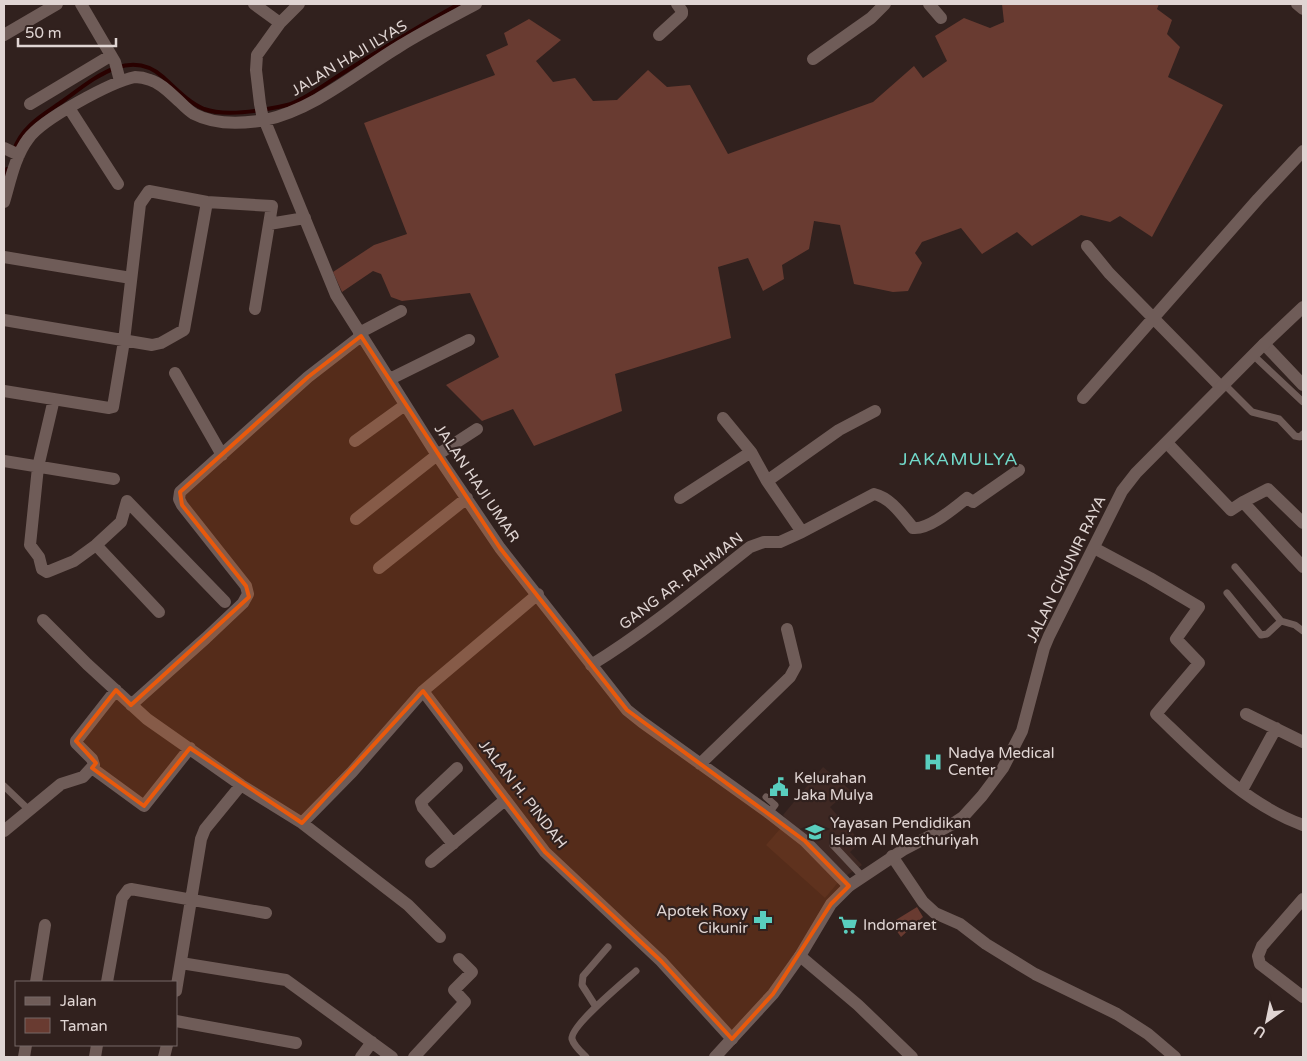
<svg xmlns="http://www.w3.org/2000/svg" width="1307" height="1061" viewBox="0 0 1307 1061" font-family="'Varela Round',sans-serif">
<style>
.built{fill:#3e2823}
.green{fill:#693b31}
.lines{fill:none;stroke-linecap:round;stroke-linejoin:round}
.stream{stroke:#290100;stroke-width:4}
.service{stroke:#6f5c58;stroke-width:7}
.minor{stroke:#6f5c58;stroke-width:12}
.tertiary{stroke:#6f5c58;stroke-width:12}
.marked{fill:#e8590c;fill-opacity:0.2;stroke:#e8590c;stroke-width:4;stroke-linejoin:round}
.labels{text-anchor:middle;stroke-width:4.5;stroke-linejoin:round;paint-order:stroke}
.street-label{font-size:15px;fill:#e0d5d3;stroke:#31211e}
.poi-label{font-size:15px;fill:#e0d5d3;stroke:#31211e;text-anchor:start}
.quarter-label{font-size:18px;letter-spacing:1px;fill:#71d9ca;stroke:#31211e}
</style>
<rect width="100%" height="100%" fill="#31211e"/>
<path class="built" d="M823,767l27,23 -20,17 31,35 -11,10 12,13 -22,15 -15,18 -59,-53 21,-24 -4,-6z"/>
<path class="green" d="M1002,4h157l-2,5 15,11 -5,14 13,13 -12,30 55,28 -71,132 -32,-21 -10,6 -29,-7 -49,31 -15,-14 -35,22 -21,-26 -39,14 -7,11 7,10 -14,28 -15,1 -39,-8 -14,-59 -26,-4 -5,28 -27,16 2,14 -21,12 -15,-33 -30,9 13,71 -116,36 7,37 -88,35 -21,-37 -31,12 -36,-36 53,-28 -29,-64 -68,8 -11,-4 -10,-23 -8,-3 -31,21 -9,-20 41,-27 33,-11 -43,-111 131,-48 -9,-20 22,-10 -4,-12 25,-14 32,21 -25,21 17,21 22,-4 18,23 24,-1 31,-30 19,17 23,-2 38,69 145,-52 41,-36 9,12 24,-17 -12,-25 29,-18 26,10 14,-6z
M917,907l6,10 -22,20 -10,-14z"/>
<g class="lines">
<path class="stream" d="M14,150c8,-24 29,-35 49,-49 28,-20 66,-55 100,-24 12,11 26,26 41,32 22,8 61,1 83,-4 15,-3 44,-25 59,-34 37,-23 75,-46 113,-67
M4,179l3,-10"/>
<path class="service" d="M1253,355l50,47
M1224,384l28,28 27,7 16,17 5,1 3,-3
M1235,567l46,54 14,4 8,6
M1227,593l34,42 6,-1 14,-13
M4,786l25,24
M766,797l9,8 -6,8
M833,845l29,31
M596,1007l-14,-22 1,-9 25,-29
M586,1057c-5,-5 -12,-11 -14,-18 -2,-13 53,-58 64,-68"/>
<path class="minor" d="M81,4l34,58 5,19
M254,4l26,19
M299,4l-19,19 -23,32 -1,15 4,34 2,10 74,181 101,160 63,93 127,162 15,12 127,91 36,28 44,45
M929,4l12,14
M1297,4l6,5
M4,35l53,-31
M659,35l23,-21v-3l-5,-7
M813,59l58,-41 14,-14
M30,104l80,-48
M69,108l49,76
M4,148l15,7
M4,202c6,-20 11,-46 24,-63 14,-20 83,-57 107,-62 5,0 10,1 15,3 11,3 21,14 30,22 4,4 9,9 14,12 21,11 48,10 71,6 50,-11 92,-48 135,-74 24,-15 50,-28 76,-42
M269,224l36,-6
M1087,246l22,27 112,114
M4,257l127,21
M4,320l148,25 9,-2 23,-13 23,-128
M359,333l42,-22
M1264,344l39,41
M175,373l47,82
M390,379l79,-39
M4,391l105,17 4,-1 11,-66 16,-137 9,-13 58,11 65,4 -17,103
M1083,398l175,-199 45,-48
M54,399l-16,68 -8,78 9,12 3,12 5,3 27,-11 22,-16 25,-23 6,-21 98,101
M723,418l28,34 16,29
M355,441l50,-36
M1167,443l64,67 12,-8 60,65
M4,461l110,18
M680,498l71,-46
M1243,502l25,-13 35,34
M356,519l81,-64 40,-26
M802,532l-35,-51 72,-51 36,-19
M96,545l63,67
M1094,548l56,30 49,29 -23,32 23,24 -43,51c44,42 89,90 147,111
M379,568l88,-70
M43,620l44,44 60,55 94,66 61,38 106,82 32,32
M591,665c57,-35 107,-77 159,-118l14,-5h16l22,-10 72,-38c17,4 28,21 39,34 16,2 41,-20 54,-30l6,4 46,-32
M423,691l122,161 116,109 71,78
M131,705l75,-67 37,-35 5,-9 -2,-8 -64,-81 -3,-6 1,-7 128,-115 53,-41
M1246,714l57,28
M700,764l90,-87 6,-11 -9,-37
M92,768l52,38 46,-58
M1242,790l34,-62
M302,823l50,-51 71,-81 115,-97
M4,831l57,-47 22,-7 11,-12 -2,-6 -16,-16v-2l40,-51
M453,844l-30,-36 -2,-6 36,-34
M892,856l31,46 12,11 25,11 26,20 49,30 82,40 31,20 27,23
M431,862l74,-62
M1303,899l-41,47 -4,10 2,8 43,33
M800,956l58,49 54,52
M181,963l105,17 106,77
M36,982l9,-57
M107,982l15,-84 6,-8 3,-1 135,24
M176,991l25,-152 4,-10 36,-44
M176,1021l120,22
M24,1057l2,-12
M95,1057l2,-12
M164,1057l3,-12
M361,1057l11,-15
M414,1057l51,-55 -11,-12 18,-18 -13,-13"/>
<path class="tertiary" d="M715,1057l58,-63 27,-38 31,-52 18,-18 54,-36 48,-25 12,-8 19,-21 21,-28 19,-37 22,-83 5,-12 73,-145 14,-18 128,-129 39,-37"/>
</g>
<path class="marked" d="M361,336l139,212 127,162 178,131 44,45 -18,18 -58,90 -41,45 -71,-78 -116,-109 -122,-161 -121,132 -112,-75 -46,58 -52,-38 4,-5 -20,-22 40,-51 15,15 118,-108 -3,-11 -64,-81 -2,-13 128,-115z"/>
<defs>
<g id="hospital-bare" transform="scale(1.5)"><path d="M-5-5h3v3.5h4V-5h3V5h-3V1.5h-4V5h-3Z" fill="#59cebe" stroke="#31211e" stroke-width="2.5" paint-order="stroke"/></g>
<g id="civic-bare" transform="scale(1.5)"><path d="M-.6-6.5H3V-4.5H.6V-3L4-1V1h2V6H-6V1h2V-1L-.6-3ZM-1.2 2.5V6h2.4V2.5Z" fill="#59cebe" stroke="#31211e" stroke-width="2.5" paint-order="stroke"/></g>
<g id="school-bare" transform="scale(1.5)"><path d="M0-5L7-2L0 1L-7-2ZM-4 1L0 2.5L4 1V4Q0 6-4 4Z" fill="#59cebe" stroke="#31211e" stroke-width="2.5" paint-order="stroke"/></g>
<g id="pharmacy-bare" transform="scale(1.5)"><path d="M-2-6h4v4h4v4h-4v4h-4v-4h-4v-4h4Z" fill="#59cebe" stroke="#31211e" stroke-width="2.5" paint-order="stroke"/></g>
<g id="supermarket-bare" transform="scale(1.5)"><path d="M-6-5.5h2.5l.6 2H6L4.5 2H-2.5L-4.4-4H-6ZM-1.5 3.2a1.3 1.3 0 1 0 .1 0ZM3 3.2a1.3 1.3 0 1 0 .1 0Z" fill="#59cebe" stroke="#31211e" stroke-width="2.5" paint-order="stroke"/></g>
</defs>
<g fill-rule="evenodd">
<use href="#hospital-bare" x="933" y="762"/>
<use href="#civic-bare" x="779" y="787"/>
<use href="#school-bare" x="815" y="832"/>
<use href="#pharmacy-bare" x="763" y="920"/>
<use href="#supermarket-bare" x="848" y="925"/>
</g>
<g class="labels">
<g class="street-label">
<text transform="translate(349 58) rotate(-31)" y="5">JALAN HAJI ILYAS</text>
<text transform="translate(477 483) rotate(56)" y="5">JALAN HAJI UMAR</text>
<text transform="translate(1066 569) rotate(-64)" y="5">JALAN CIKUNIR RAYA</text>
<text transform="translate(681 581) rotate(-37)" y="5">GANG AR. RAHMAN</text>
<text transform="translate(523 794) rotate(52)" y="5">JALAN H. PINDAH</text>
</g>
<g class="poi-label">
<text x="948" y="758">Nadya Medical<tspan x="948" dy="17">Center</tspan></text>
<text x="794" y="783">Kelurahan<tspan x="794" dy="17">Jaka Mulya</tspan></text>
<text x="830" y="828">Yayasan Pendidikan<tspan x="830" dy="17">Islam Al Masthuriyah</tspan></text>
<text x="748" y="916" text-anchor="end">Apotek Roxy<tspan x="748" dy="17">Cikunir</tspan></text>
<text x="863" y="930">Indomaret</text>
</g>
<g class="quarter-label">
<text x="959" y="465">JAKAMULYA</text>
</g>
</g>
<rect width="1307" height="1061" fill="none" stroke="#e0d5d3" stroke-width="10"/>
<rect x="15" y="981" width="162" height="65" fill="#31211e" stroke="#776966"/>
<rect x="25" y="997" width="25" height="8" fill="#6f5c58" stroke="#776966"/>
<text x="60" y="1006" font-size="15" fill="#e0d5d3">Jalan</text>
<rect x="25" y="1018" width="25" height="15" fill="#693b31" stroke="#776966"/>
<text x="60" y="1031" font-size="15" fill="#e0d5d3">Taman</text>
<g transform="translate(1267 1021) rotate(213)" stroke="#31211e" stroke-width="4" paint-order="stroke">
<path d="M0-4L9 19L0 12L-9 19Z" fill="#e0d5d3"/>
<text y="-8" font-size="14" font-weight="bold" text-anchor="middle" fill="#e0d5d3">U</text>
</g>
<path d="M18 38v8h98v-8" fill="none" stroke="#e0d5d3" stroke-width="2.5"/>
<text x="25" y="38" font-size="15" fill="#e0d5d3" stroke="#31211e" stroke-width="4" paint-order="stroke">50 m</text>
</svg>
